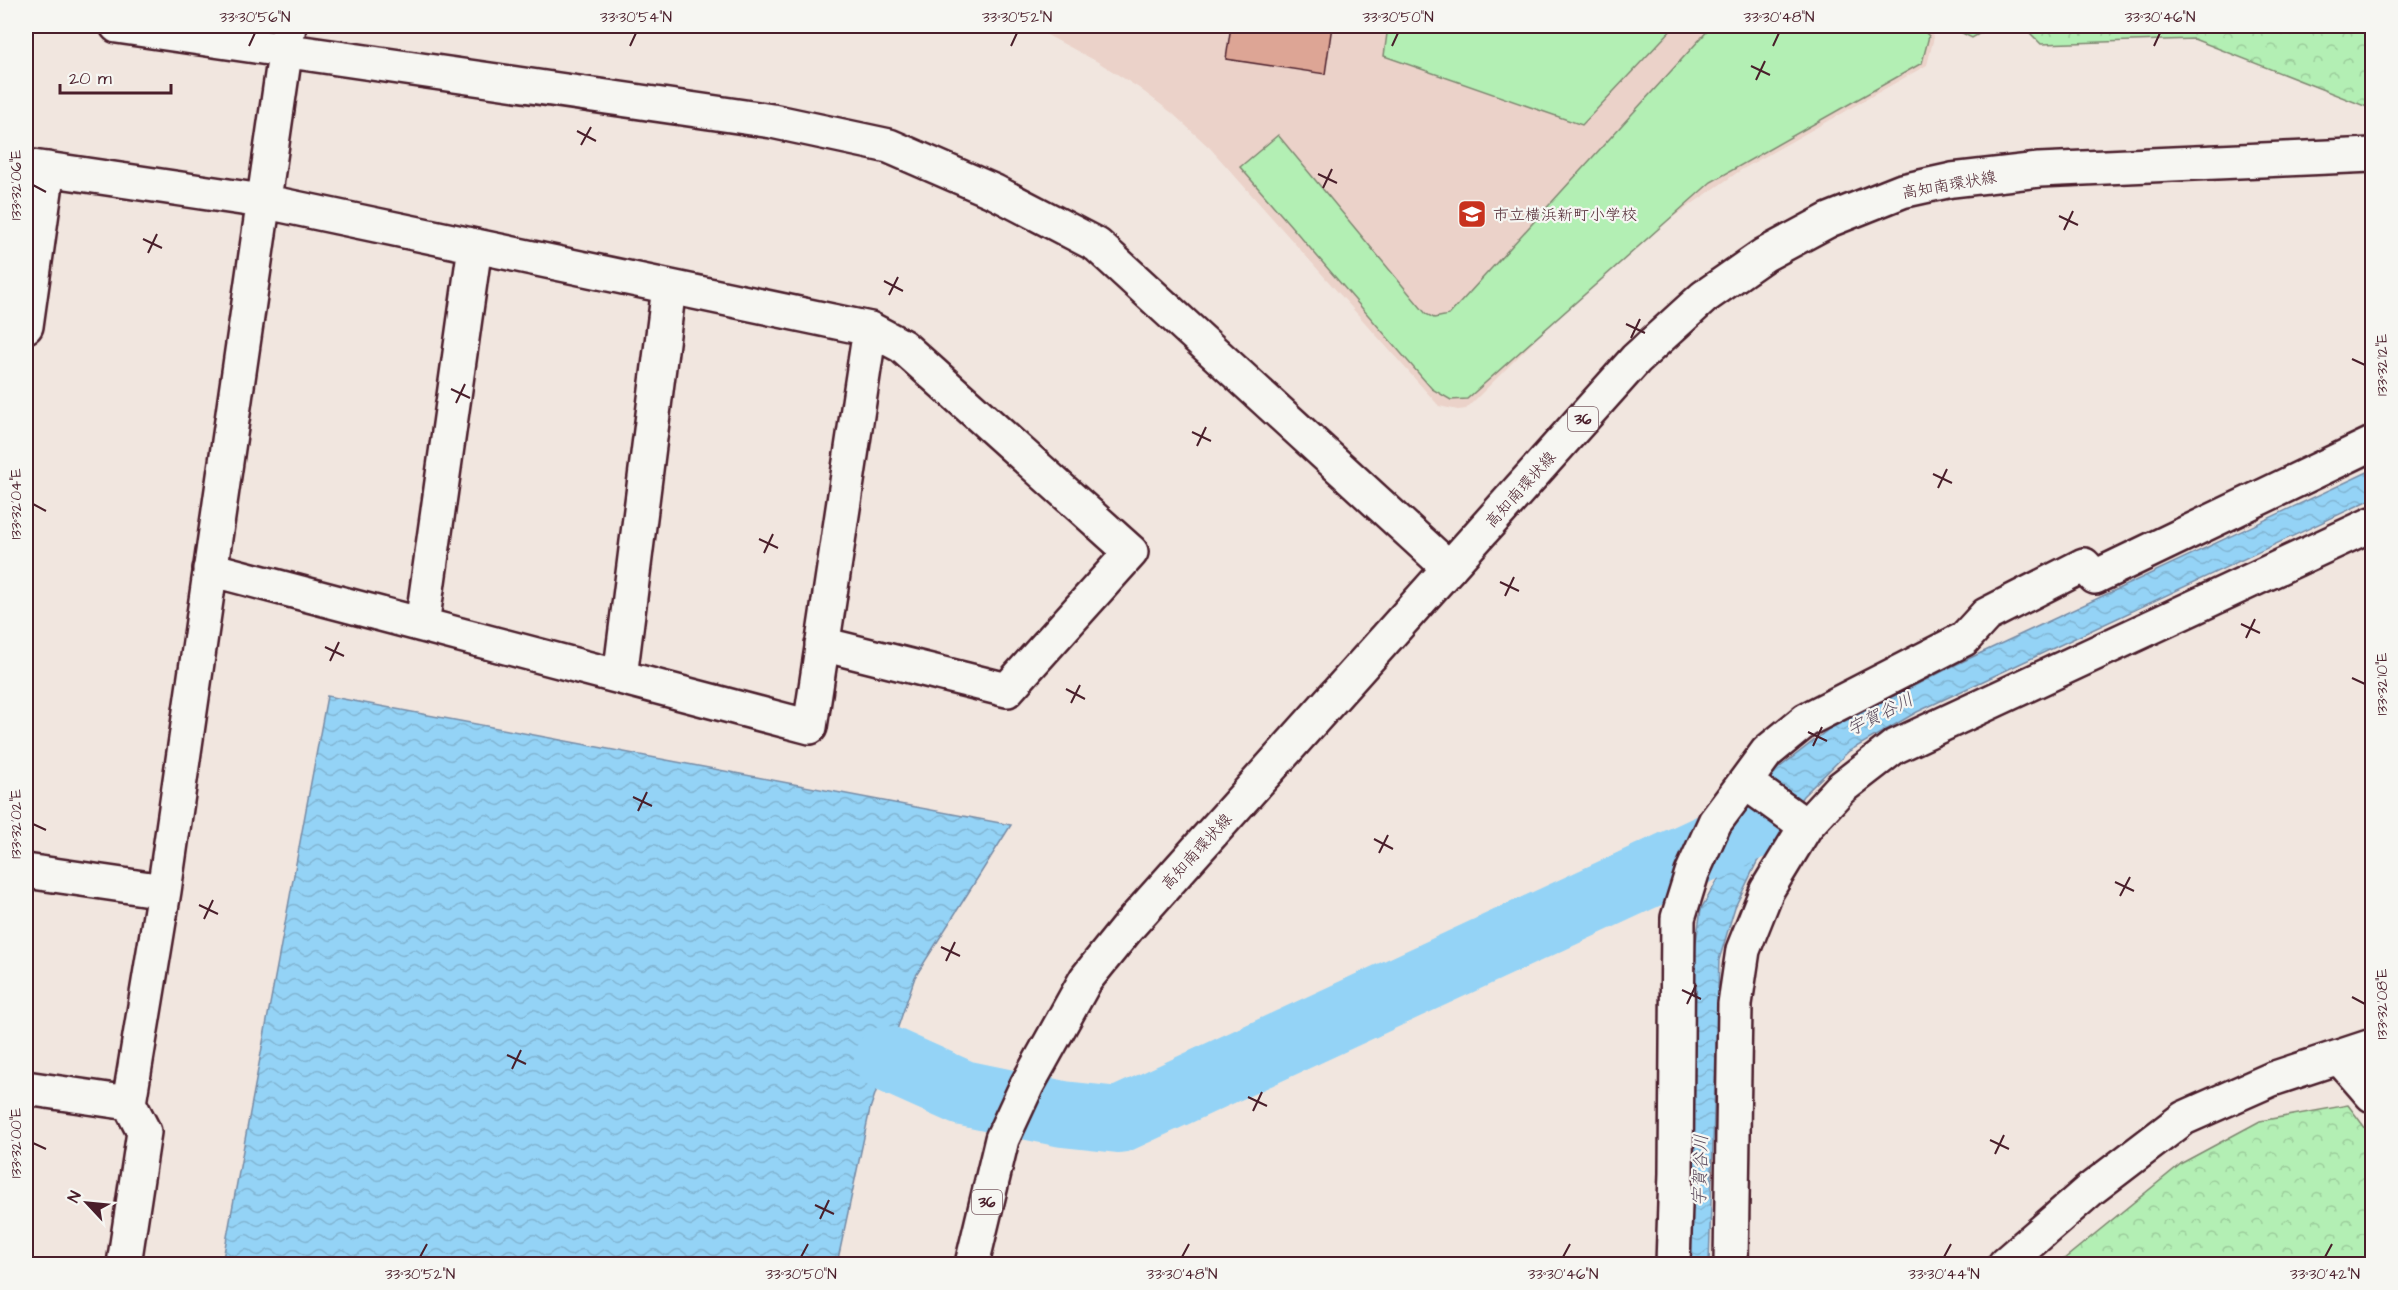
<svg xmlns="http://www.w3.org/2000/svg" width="2398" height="1290" viewBox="0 0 2398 1290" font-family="'Architects Daughter','Klee One',sans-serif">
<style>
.built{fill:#ebd2c9}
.grass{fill:#b3efb4;stroke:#7e8770;stroke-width:1.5}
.forest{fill:url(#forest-crowns);stroke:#7e8770;stroke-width:1.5}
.water{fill:url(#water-waves);stroke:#768ba5;stroke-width:1.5}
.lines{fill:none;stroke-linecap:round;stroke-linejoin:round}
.river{stroke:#94d3f6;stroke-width:66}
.building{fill:#dda595;stroke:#4a1f2b;stroke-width:1.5}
.minor-casing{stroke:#4a1f2b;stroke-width:38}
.major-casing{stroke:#4a1f2b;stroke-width:38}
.minor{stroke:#f6f6f2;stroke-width:33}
.major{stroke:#f6f6f2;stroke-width:33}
.ticks{fill:none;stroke:#4a1f2b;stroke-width:2}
.labels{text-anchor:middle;stroke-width:4.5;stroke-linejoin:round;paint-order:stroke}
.shield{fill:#f6f6f2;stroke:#7e6067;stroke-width:1.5}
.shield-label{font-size:15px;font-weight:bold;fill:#4a1f2b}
.street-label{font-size:16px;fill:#4a1f2b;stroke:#f6f6f2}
.poi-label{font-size:16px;fill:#4a1f2b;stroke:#f6f6f2;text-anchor:start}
.water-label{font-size:18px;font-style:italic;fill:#5c4c5e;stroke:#f6f6f2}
.neatline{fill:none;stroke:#4a1f2b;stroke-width:2}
.ticks-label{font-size:15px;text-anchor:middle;fill:#4a1f2b}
</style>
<defs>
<pattern id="forest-crowns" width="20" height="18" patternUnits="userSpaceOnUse" patternTransform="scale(1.5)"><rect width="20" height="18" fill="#b3efb4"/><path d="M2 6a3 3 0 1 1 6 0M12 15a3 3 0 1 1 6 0" fill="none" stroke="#9bcc9b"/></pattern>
<pattern id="water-waves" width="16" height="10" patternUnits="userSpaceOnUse" patternTransform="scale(1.5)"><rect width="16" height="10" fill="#94d3f6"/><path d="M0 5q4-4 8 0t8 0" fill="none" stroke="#81b5d3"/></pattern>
</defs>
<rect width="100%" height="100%" fill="#f1e6df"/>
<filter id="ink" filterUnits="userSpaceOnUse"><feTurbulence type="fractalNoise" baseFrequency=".0167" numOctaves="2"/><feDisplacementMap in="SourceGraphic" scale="12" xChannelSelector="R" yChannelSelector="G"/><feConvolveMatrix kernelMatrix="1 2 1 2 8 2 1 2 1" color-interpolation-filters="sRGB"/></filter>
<g filter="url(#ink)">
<path class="built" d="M1030,26h896l8,11 -7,28 -186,105 -78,54 -72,60 -125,125 -8,1 -19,-4 -229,-258 -38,-35 -33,-25 -41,-26z"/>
<path class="grass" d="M1388,26h287l-93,99 -198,-69z
M1712,26h207l10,10 -7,27 -211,119 -244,217 -16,1 -19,-11 -192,-222 38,-32 148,179 8,4 15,-3z"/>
<path class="forest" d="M1952,26h49l-10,1 -19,11 -16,-8z
M2015,26h357v83l-178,-70 -153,5 -13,-13z
M2348,1105l24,32v127h-314l124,-101 78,-42z"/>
<path class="water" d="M2372,470v29l-455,213 -68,39 -46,45 -46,66 -22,45 -16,53 -10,304h-25l7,-289 10,-66 24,-42 -18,-5 31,-44 37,-47 54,-42 124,-63z
M327,696l684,129 -96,152 -45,132 -33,155h-615z"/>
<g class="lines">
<path class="river" d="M887,1059l76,34 100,21 56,6 643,-298"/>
</g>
<path class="building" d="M1231,26h101l-7,48 -99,-15z"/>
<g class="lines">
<g class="minor-casing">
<path id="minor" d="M117,26l655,95 117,25 106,46 102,53 352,323
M26,166l236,35 608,128 -60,398 -600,-158
M26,326l22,-157
M422,625l53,-379
M822,644l185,46 124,-138 -229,-206 -32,-17
M620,677l49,-390
M1806,826l35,-38 53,-41 478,-223
M26,871l138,20
M2339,1057l33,38
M26,1088l103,15 35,-212 125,-865
M124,1264l20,-132 -15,-29
M1673,1264l3,-91 2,-255 14,-45 23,-51 30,-40
M1731,1264l4,-260 8,-54 24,-60 39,-64 -61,-44 22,-30 39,-32 158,-81 22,-24 98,-50 11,12 277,-133
M2005,1264l86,-75 93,-71 88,-39 100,-33"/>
</g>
<g class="major-casing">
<path id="major" d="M972,1264l30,-125 25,-54 59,-106 42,-52 508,-568 68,-62 60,-42 65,-35 73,-29 50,-11 87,-10 333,-15"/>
</g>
<use href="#minor" class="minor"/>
<use href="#major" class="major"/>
</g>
</g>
<path class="ticks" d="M249,46l6,-13M630,46l6,-13M1011,46l6,-13M1392,46l6,-13M1773,46l6,-13M2154,46l6,-13M1751,66l19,9M1756,80l9,-19M577,131l19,10M581,145l10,-18M1318,174l19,9M33,185l13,7M1323,188l9,-19M2059,216l19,9M2064,230l9,-19M143,239l19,9M148,253l9,-19M884,281l19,10M889,295l9,-18M1626,324l19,9M1631,338l9,-19M2352,359l13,6M451,389l19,9M456,403l9,-19M1192,432l19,9M1197,446l9,-19M1933,474l19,9M1938,488l9,-19M33,504l13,7M759,539l19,9M764,553l9,-19M1500,582l19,9M1505,596l9,-19M2241,624l19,9M2246,638l9,-19M325,647l19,9M330,661l9,-19M2352,678l13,6M1066,689l19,10M1071,703l9,-18M1808,732l19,9M1813,746l9,-19M633,797l19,9M638,811l9,-19M33,824l13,6M1374,839l19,10M1379,853l9,-18M2115,882l19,9M2120,896l10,-19M199,905l19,9M204,919l9,-19M941,947l19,9M946,961l9,-19M1682,990l19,9M2352,997l13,7M1687,1004l9,-19M507,1055l19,9M512,1069l9,-19M1248,1097l19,9M1253,1111l9,-19M1990,1140l19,9M33,1143l13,6M1995,1154l9,-19M815,1205l19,9M820,1219l9,-19M420,1257l7,-13M801,1257l7,-13M1182,1257l7,-13M1563,1257l7,-13M1944,1257l7,-13M2325,1257l7,-13"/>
<defs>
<g id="school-square" transform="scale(1.5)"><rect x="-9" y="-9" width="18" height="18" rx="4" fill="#c8321e" stroke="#f6f6f2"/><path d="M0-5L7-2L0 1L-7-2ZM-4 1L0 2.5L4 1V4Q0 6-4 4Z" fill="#fff"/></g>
</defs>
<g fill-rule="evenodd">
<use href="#school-square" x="1472" y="214"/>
</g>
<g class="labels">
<g class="shield">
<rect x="1568" y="407" width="30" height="24" rx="4.5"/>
<rect x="972" y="1190" width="30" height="24" rx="4.5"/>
</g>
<g class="shield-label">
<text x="1583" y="424">36</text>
<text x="987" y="1207">36</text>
</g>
<g class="street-label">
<text transform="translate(1949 184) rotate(-10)" y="6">高知南環状線</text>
<text transform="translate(1520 489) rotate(-48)" y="6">高知南環状線</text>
<text transform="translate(1196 851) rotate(-48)" y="6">高知南環状線</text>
</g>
<g class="poi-label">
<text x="1493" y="220">市立横浜新町小学校</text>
</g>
<g class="water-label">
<text transform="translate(1880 714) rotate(-27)" y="6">宇賀谷川</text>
<text transform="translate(1700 1170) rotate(-88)" y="6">宇賀谷川</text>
</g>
</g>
<rect width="2398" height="1290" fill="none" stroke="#f6f6f2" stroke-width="66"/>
<g transform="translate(87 1203) rotate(296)" stroke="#f6f6f2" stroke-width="4.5" paint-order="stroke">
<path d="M0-4.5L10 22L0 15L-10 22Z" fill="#4a1f2b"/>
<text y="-9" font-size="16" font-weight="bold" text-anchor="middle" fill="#4a1f2b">N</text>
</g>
<path d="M60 84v9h111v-9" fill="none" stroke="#4a1f2b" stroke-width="3"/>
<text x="69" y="84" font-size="18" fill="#4a1f2b" stroke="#f6f6f2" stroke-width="4.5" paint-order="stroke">20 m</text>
<rect x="33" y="33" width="2332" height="1224" class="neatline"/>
<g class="ticks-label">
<text x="255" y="22">33°30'56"N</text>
<text x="636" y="22">33°30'54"N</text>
<text x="1017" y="22">33°30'52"N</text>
<text x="1398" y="22">33°30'50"N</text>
<text x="1779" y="22">33°30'48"N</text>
<text x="2160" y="22">33°30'46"N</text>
<text transform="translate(16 185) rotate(-90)" y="5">133°32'06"E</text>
<text transform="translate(2382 365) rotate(-90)" y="5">133°32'12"E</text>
<text transform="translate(16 504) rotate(-90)" y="5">133°32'04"E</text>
<text transform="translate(2382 684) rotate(-90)" y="5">133°32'10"E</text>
<text transform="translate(16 824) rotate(-90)" y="5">133°32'02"E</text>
<text transform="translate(2382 1004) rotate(-90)" y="5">133°32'08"E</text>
<text transform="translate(16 1143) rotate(-90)" y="5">133°32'00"E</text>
<text x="420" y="1279">33°30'52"N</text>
<text x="801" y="1279">33°30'50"N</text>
<text x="1182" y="1279">33°30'48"N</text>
<text x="1563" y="1279">33°30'46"N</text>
<text x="1944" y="1279">33°30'44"N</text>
<text x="2325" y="1279">33°30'42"N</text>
</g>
</svg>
